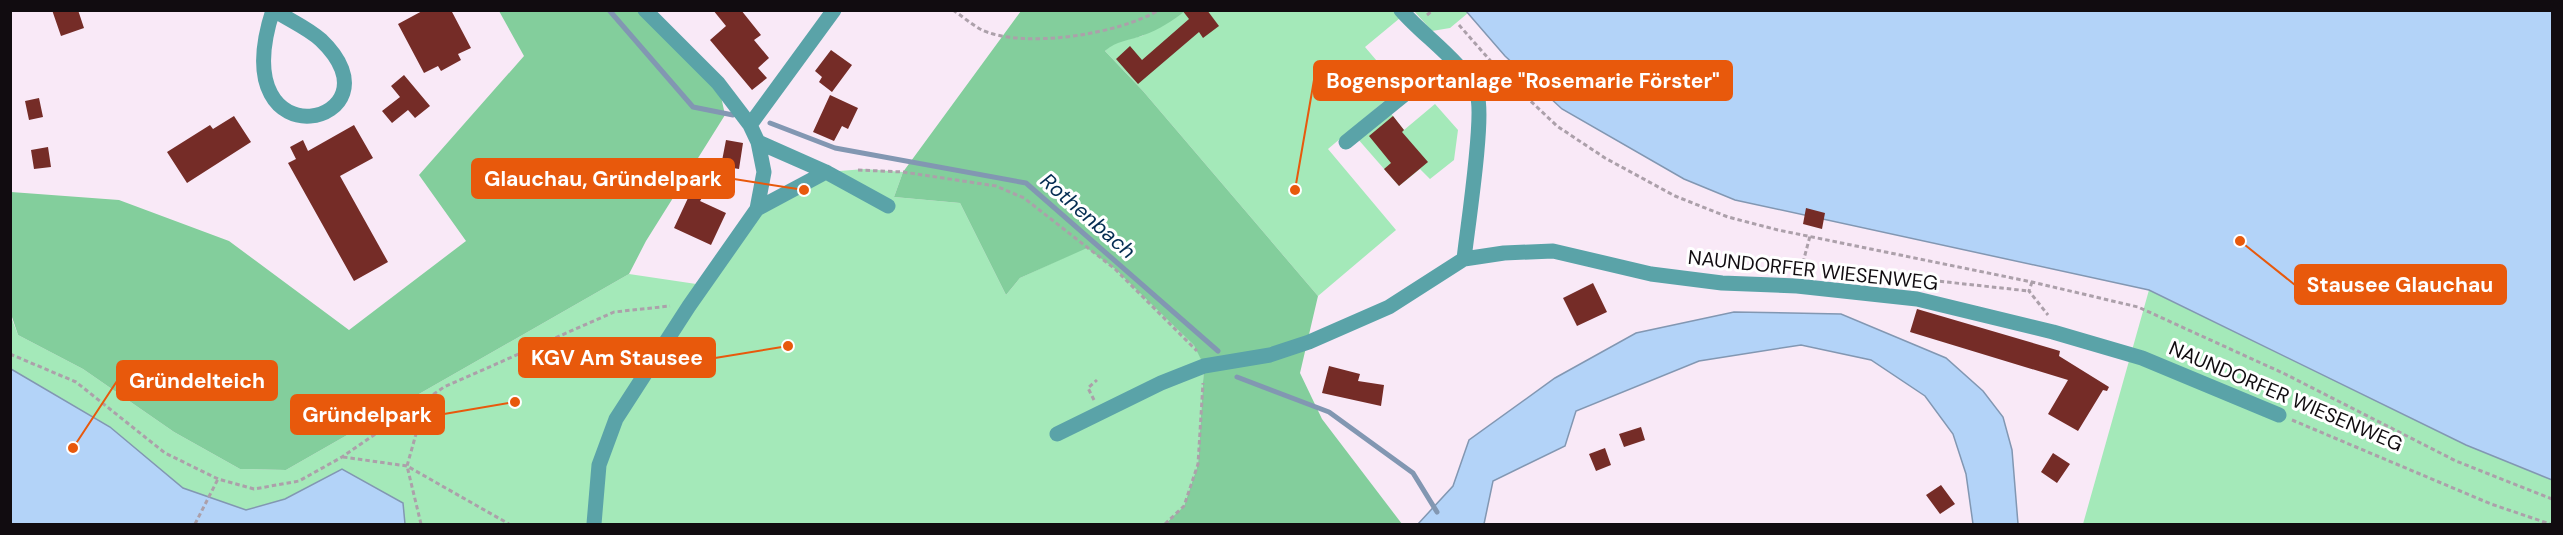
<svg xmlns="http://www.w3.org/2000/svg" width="2563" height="535" viewBox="0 0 2563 535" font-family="'DM Sans',sans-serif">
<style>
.green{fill:#a4e9b9}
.forest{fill:#83ce9c}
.water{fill:#b3d3f8;stroke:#8297b2;stroke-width:1.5}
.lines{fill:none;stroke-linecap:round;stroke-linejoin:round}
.stream{stroke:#8297b2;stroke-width:5}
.building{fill:#752c27}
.path{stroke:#aca0aa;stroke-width:3;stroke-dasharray:4.5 3;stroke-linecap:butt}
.minor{stroke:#5aa3a8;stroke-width:15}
.labels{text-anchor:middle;stroke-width:6;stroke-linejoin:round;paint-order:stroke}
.street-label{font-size:20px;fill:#110c10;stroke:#fff}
.water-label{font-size:21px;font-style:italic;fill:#052d52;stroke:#fff}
.leader{fill:none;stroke:#e8590c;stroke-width:2}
.callout-dot{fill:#e8590c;stroke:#fff;stroke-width:2}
.callout{fill:#e8590c;stroke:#e8590c;stroke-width:2}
.callout-label{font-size:21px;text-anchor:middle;font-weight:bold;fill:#fff}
</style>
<rect width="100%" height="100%" fill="#f9e9f7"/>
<path class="green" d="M1185,11h209l6,7 -35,29 35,41 -72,61 68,81 -78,66 -175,-205 -38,-40 10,-9 27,-6z
M1414,11h52l2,2 -18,15 -18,3z
M1435,104l23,26 -4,30 -24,19 -10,-10 -21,17 -42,-48 32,-27 15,19z
M865,169l38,3 -9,25 66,6 46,92 14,-17 67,-31 28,22 80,76 9,21 -6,98 -14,42 -19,18h-1154l-1,-210 8,21 65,34 91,63 66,37 46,1 343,-196 74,11 54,-76 69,-37z
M2149,290l317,155 86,35v44h-469z"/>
<path class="forest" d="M499,11h145l75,76 6,28 -79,126 -17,33 -343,196 -46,-1 -66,-37 -91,-63 -65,-34 -7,-21v-122l108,8 110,41 120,89 117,-89 -47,-66 105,-119z
M1021,11h164c-13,10 -25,18 -41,24 -15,6 -27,5 -39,16l38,40 175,205 -18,77 22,46 80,105h-237l19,-18 14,-42 6,-98 -10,-21 -79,-76 -28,-21 -67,30 -14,17 -46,-92 -66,-6 9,-25z"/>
<path class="water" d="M1466,11h1086v469l-86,-35 -317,-155 -414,-90 -51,-21 -122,-70 -57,-53z
M1734,312l107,2 105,44 37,33 20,26 9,33 6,74h-45l-7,-50 -13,-40 -28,-38 -54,-36 -70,-15 -102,16 -123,50 -11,35 -72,35 -9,43h-66l35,-38 16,-46 86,-62 81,-45z
M11,369l99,58 73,61 63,22 39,-11 57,-30 61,34 2,21h-394z"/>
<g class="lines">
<path class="stream" d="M609,10l84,97 40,8
M770,123l65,25 191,35 192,168
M1237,377l92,35 84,61 24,39"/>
</g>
<path class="building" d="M52,10h26l6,18 -23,8z
M424,10h27l20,38 -13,6 3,6 -20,11 -3,-5 -14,7 -26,-49z
M713,10h28l20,25 -7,5 15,18 -11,10 9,10 -15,12 -42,-50 16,-14z
M1182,10h25l12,16 -16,12 -4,-6 -61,52 -22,-25 14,-13 12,14 47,-41z
M831,50l21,15 -20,27 -13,-10 3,-5 -7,-6z
M404,75l26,31 -15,12 -7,-8 -16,13 -10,-12 18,-14 -9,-11z
M830,95l28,13 -10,21 -6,-3 -8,15 -21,-9z
M39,98l4,19 -14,3 -4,-19z
M234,116l17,26 -64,41 -20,-31 43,-27 3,4z
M1393,116l11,14 -2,2 26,30 -29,24 -15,-17 7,-6 -22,-27z
M354,125l19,33 -33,18 48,86 -34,19 -66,-118 8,-4 -6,-12 13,-7 5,11z
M726,140l17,3 -4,26 -18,-3z
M48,147l3,20 -17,2 -3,-19z
M702,171l12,9 -14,21 26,12 -15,32 -37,-17 14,-30 -3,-2z
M1806,208l19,5 -3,16 -19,-5z
M1593,283l14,29 -30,14 -14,-28z
M1917,309l143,42 -1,5 50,31 -2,4 -4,-1 -25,41 -30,-17 20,-34 -158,-48z
M1329,366l31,8 -2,7 26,4 -3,21 -59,-13z
M1641,427l4,13 -21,7 -5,-13z
M1605,448l6,17 -15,6 -7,-17z
M2053,453l17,11 -13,19 -16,-11z
M1941,485l14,19 -15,10 -14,-19z"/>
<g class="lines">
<path class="path" d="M953,10c9,6 18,14 27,19 41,21 140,5 179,-19
M1427,15l6,-5
M1459,25l44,50 54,51 48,32 70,38 53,21 50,13 254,52 106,25 147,67 171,87 96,38
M1491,86l12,-11
M858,170l45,2 93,14 28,12 91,71 82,82
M1801,270l9,-34
M1859,277l5,-4 165,18
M2032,282l-3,9 19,24
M10,354l66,28 89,71 53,26 36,10 45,-8 43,-24 102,-70 170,-75 56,-6
M1094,400l-6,-12 9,-8
M2292,420l199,84 59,20
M343,457l64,9 102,58
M195,524l23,-45
M421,524l-14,-58 18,-64
M1165,524l19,-18 14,-42 5,-81"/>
<path class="minor" d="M273,10c-52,160 135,113 48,30 -13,-12 -32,-20 -47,-30
M1401,10c24,28 62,51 76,85 8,20 -10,136 -13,164
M750,125l84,-115
M758,142l68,30 62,34
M1346,142l90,-73 10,-2 17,4
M757,209l69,-37
M1057,434l104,-51 43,-17 66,-11 39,-13 80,-35 75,-48 40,-6 49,-2 98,23 71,9 75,3 120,13 136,33 89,26 137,57
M594,524l5,-59 17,-46 73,-113 68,-97 7,-37 -6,-30 -8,-17 -32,-42 -73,-73"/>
</g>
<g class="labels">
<g class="street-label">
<text transform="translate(1813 270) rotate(6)" y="7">NAUNDORFER WIESENWEG</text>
<text transform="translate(2286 396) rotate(23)" y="7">NAUNDORFER WIESENWEG</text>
</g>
<g class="water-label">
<text transform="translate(1088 216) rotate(41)" y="7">Rothenbach</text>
</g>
</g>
<path class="leader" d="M1295 190L1314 80M804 190L734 179M2240 241L2295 285M788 346L715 358M73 448L117 381M515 402L444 414"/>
<g class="callout-dot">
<circle cx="1295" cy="190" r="6"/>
<circle cx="804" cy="190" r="6"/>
<circle cx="2240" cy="241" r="6"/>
<circle cx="788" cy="346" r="6"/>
<circle cx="73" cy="448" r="6"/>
<circle cx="515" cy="402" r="6"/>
</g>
<g class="callout">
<rect x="1314" y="61" width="418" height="39" rx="6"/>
<rect x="472" y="159" width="262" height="39" rx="6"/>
<rect x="2295" y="265" width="211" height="39" rx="6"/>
<rect x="519" y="338" width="196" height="39" rx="6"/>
<rect x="117" y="361" width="160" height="39" rx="6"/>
<rect x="291" y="395" width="153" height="39" rx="6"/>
</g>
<g class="callout-label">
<text x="1523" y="88">Bogensportanlage "Rosemarie Förster"</text>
<text x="603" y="186">Glauchau, Gründelpark</text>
<text x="2400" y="292">Stausee Glauchau</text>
<text x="617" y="365">KGV Am Stausee</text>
<text x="197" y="388">Gründelteich</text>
<text x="367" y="422">Gründelpark</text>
</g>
<rect width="2563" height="535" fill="none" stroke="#110c10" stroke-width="24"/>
</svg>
